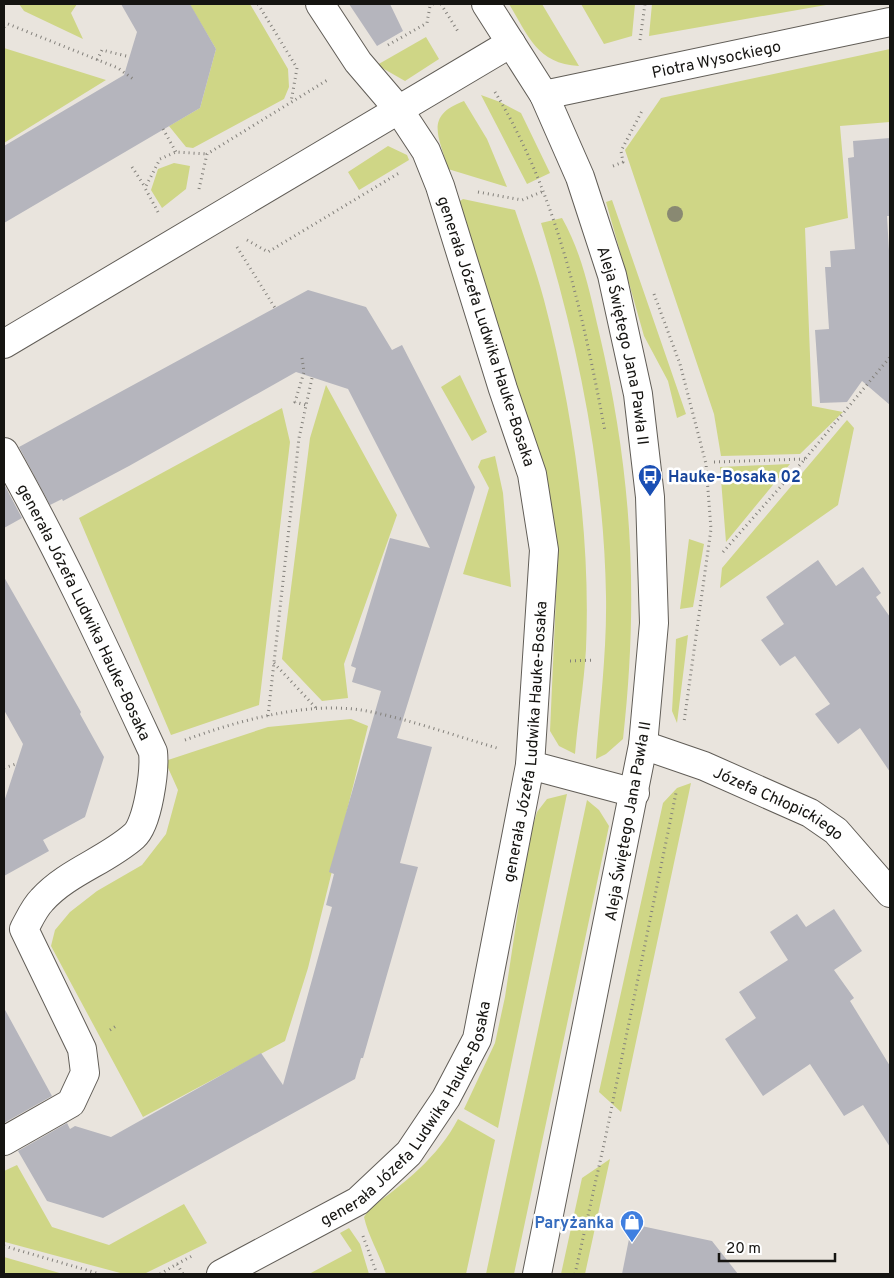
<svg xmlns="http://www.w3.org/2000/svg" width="894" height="1278" viewBox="0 0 894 1278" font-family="Overpass,sans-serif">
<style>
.green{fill:#cfd686}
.building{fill:#b5b5bd}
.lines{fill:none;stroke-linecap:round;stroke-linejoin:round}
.minor-casing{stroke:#615d57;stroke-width:30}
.path{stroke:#83807b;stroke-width:3;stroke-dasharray:1 4;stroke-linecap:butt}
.minor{stroke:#fff;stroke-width:28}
.tree{fill:#898972}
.labels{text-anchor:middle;stroke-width:5;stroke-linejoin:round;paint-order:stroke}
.street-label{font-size:16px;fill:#151411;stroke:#fff}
.transit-label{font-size:16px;font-weight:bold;fill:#164399;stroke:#fff;text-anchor:start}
.shop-label{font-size:16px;font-weight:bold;fill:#366cbe;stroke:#fff;text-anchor:end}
</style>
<rect width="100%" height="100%" fill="#e9e4dd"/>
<path class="green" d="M19,4h58l-6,9 12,26 -59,-28z
M193,4h57l38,65 1,18 -5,12 -91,49 -7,-1 -17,-21 31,-18 16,-59 -26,-44z
M509,4h33l37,62c-42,-2 -51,-31 -70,-62z
M581,4h54l-3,32 -28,8z
M652,4h172l2,1 -177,31z
M426,37l13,22 -34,22 -28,-16z
M4,48l102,32 -102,63z
M890,49v73l-50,4 8,92 -43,10 7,178 31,6 -43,42 -79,2 -7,-42 -89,-264 36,-52z
M481,95l19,7 21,11 29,60 -23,11z
M464,101l23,38 20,48 -59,-18c-9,-33 -24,-53 16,-68z
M388,146l19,9 2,5 -50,30 -11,-18z
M174,163l16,3 -4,23 -24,19 -11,-18 7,-21z
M463,199l52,11c10,30 21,60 29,90 29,111 47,234 42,349 -2,35 -8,70 -11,105l-16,-8 -9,-15 7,-156 -4,-62 -10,-42 -86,-268z
M612,200l74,214 -9,4 -9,-37 -24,-45 -38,-134z
M562,218c20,35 28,75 37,114 33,140 40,264 24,407l-17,15 -10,5c4,-54 11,-109 10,-163 -2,-126 -28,-253 -65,-373z
M460,375l27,57 -15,9 -31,-54z
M326,385l71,130 -53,149 4,34 -26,3 -40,-42 28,-221z
M282,408l8,34 -31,263 -88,30 -92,-217z
M847,420l7,8 -16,77 -118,83 2,-20z
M495,456l8,37 8,94 -48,-13 26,-86 -11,-21 3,-7z
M790,464l-64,78 -6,-75z
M689,539l15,5 -11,63 -13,2z
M688,635l-11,88 -5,-12 4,-72z
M351,719l17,7 -60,242 -23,73 -142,76 -92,-171 4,-16 15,-18 27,-21 45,-26 24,-31 12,-44 -13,-29 103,-34z
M691,783l-70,329 -22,-20 64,-289 14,-15z
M567,794l-69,334 -34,-19 31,-66 10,-46 24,-159 8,-26 10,-13z
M587,800l12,10 10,16 -95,448h-28z
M458,1119l37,21 -29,134h-80c-6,-19 -18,-38 -22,-57l6,-9c33,-23 69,-52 88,-89z
M610,1159l-25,115h-24l21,-96z
M17,1165l35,62 57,18 75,-41 23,39 -63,31h-20l-119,-32 -1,-71z
M349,1228l11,16 9,30h-60l43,-23 -12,-18z
M4,1257l59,17h-59z"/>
<path class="building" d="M121,4h69l26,45 -16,59 -196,115v-77l120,-71 13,-43z
M349,4h41l13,27 -26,15z
M890,138v78h-3l3,52v137l-28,-24 -15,21 -27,1 -5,-73 14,-1 -4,-62h6l-1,-16 25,-2 -7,-91 6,-1 -1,-16z
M308,290l58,17 26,43 10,-5 73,142 -78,251 35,9 -32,116 18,4 -55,191h-2l-6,21 -252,139 -56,-17 -29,-50 49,-28 3,6 5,-3 36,11 150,-84 22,32 49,-178 -6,-2 8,-31 -5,-2 52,-181 -29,-9 4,-14 -5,-2 39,-128 40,10 -82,-159 -52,-17 -167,94 -66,35 -1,-2 -12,6 -31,-58z
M4,484l18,34 -18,10z
M818,560l18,26 27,-19 18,26 -5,4 14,20v155l-30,-44 -22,16 -23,-30 15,-10 -35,-48 -15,10 -19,-26 23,-16 -18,-27z
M4,577l77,135 -1,2 24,43 -19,60 -42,23 6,11 -45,25v-74l19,-58 -19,-34z
M834,909l28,42 -28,19 20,28 -4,3 40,65v81l-27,-42 -19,11 -34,-52 -47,32 -38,-57 31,-21 -17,-26 49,-32 -18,-28 27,-18 9,13z
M4,1008l48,88 -48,27z
M632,1224l80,17 26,33h-116z"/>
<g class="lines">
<g class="minor-casing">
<g id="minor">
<path id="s1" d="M486,4l58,91 36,82 32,98 26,119 12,103 4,126 -11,122 -106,529"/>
<path id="s2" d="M544,95l346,-73"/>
<path d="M4,344l507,-301"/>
<path id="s3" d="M4,452c55,97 102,199 149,300 2,18 -5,72 -19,84 -28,25 -67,36 -92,64 -8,8 -13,20 -18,29l58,120 3,24 -14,30 -67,38"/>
<path id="s4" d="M643,745l61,21 106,47 26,18 54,62"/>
<path d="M530,765l105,28"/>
<path id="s5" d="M221,1274l137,-73 51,-48 37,-55 31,-59 53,-274 14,-215 -12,-76 -29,-85 -63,-203 -14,-35 -27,-41 -41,-48 -38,-58"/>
</g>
</g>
<path class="path" d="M258,4l39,64 -6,34
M441,4l18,29
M4,27l4,-3 110,44 15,11
M640,40l5,-36
M388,45l39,-22 3,-17 3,-2
M97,60l5,-10 28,7
M495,92c62,102 88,223 110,339
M163,129l13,23
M613,166l10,-4 -2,-11 22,-42
M132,167l13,20
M199,189l8,-35 122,-75
M478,192l44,8 22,-9
M158,212l-13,-24 15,-29 16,-7 31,2
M247,240l21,12 131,-79
M237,247l38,61
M654,294l26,70 26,100 5,65 -27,193
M302,358l2,14 -9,30 11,3
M714,462l91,-3
M723,552l82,-93 85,-102
M570,661l25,-1
M274,663l43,46
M268,716l31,-278 13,-60
M185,740c55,-20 129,-41 187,-28 42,9 84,24 125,36
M4,768l12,-4
M110,1030l6,-4
M363,1236l14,38
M4,1246l96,28
M177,1264l15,-8
M160,1274l17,-10 6,10
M575,1274l31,-139 70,-342"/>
<use href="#minor" class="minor"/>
</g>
<circle class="tree" cx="675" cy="214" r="8"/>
<defs>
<g id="bus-pin" transform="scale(1.25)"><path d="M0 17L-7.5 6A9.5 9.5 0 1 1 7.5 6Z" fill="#1a4fb4" stroke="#fff"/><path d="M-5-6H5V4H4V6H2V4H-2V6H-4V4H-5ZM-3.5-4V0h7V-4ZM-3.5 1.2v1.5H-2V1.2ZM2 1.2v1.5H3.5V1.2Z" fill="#fff"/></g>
<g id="shop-pin" transform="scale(1.25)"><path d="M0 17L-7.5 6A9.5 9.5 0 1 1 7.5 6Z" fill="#3f7fe0" stroke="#fff"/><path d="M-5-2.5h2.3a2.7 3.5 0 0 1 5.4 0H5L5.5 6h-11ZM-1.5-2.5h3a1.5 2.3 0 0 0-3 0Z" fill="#fff"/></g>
</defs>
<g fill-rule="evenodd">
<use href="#bus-pin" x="650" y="476"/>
<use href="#shop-pin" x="632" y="1222"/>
</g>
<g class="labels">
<g class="street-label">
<text dy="6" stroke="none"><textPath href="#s2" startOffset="176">Piotra Wysockiego</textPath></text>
<text transform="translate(487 331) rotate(72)" y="6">generała Józefa Ludwika Hauke-Bosaka</text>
<text dy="6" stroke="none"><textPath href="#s1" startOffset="372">Aleja Świętego Jana Pawła II</textPath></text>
<text dy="6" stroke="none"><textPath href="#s3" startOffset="179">generała Józefa Ludwika Hauke-Bosaka</textPath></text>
<text dy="6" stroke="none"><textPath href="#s5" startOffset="660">generała Józefa Ludwika Hauke-Bosaka</textPath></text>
<text dy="6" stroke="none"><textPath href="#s4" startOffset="148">Józefa Chłopickiego</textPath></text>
<text transform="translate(627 821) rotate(-80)" y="6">Aleja Świętego Jana Pawła II</text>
<text dy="6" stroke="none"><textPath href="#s5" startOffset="255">generała Józefa Ludwika Hauke-Bosaka</textPath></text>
</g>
<g class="transit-label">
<text x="668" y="482">Hauke-Bosaka 02</text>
</g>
<g class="shop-label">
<text x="614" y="1228">Paryżanka</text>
</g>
</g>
<rect width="894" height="1278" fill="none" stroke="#151411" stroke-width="10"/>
<path d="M719 1253v8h116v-8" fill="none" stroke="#151411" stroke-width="2.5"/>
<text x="726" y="1253" font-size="15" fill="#151411" stroke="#ffffff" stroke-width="4" paint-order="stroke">20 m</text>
</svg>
